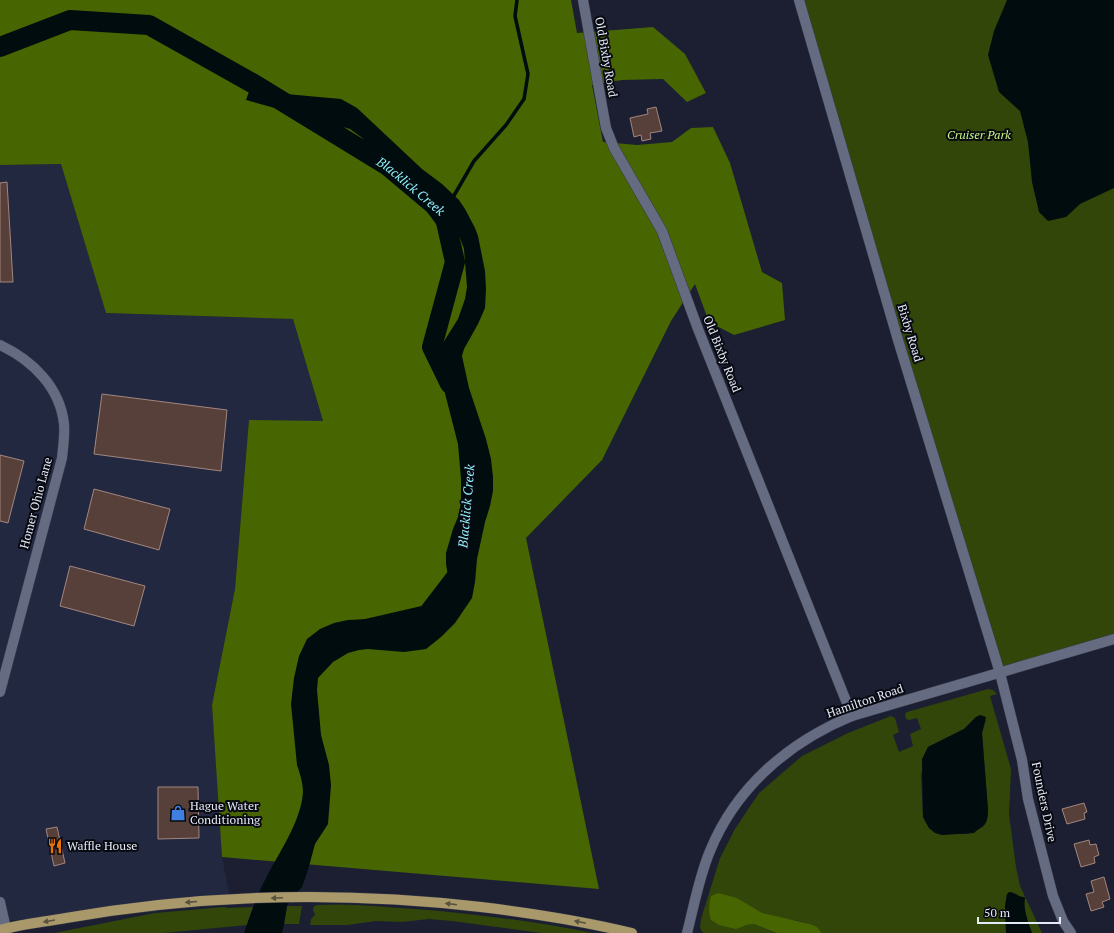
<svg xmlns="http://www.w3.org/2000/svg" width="1114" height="933" viewBox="0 0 1114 933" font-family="'PT Serif',serif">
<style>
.built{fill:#232841}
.green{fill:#32460a;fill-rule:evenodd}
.forest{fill:#476500}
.water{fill:#000c0e}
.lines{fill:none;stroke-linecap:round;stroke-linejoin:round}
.stream{stroke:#000c0e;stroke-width:3.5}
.river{stroke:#000c0e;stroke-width:20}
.building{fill:#58403a;stroke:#a1867f}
.minor-casing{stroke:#373a4a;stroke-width:11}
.tertiary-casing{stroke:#373a4a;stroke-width:11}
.secondary-casing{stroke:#373a4a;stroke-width:11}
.primary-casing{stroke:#373a4a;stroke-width:11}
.minor{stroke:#656b80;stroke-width:10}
.tertiary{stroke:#656b80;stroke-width:10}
.secondary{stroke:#656b80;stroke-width:10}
.primary{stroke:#a9996a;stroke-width:10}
.oneway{fill:#58523e}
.labels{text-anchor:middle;stroke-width:4;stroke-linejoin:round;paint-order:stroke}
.street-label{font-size:12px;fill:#e6e9f6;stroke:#080a12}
.park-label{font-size:12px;font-style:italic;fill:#c7f584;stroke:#080a12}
.poi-label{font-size:12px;fill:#e6e9f6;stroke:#080a12;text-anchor:start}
.water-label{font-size:13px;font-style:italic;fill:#93f0fb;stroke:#080a12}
</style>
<rect width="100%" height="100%" fill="#1b1f31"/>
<path class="built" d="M61,164l45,149 187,6 30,103 -74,-2 -14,169 -23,116 10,152 8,42 -142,15 -84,7 -4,-18v-738z"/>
<path class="green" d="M799,0h315v639l-114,34z
M988,689l5,1 4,4 -7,2 21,73 -2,45 7,53 4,19 22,47h-10c-4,-11 -11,-24 -7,-35l-4,-1 -5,-3h-9l-2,12 1,27h-184c-15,-17 -42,-11 -61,-20 -8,-4 -16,-10 -24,-15l6,28 11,-2 23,9h-74l-3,-5 1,-9 19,-61 15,-29 24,-36 43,-37 46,-23 43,-17 4,2 4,14 -6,3 6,17 14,-6 -3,-12 11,-5 -4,-11 -8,2 -3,-1 -1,-5 2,-2zM976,717l10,3 -4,13 6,77v6l-5,11 -15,7h-20l-6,1 -13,-7 -6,-11 -2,-42 7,-28 36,-18z
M319,905c32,-2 65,2 97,4 59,5 118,12 176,24h-50l-90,-12 -23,-2 -27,3 -26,-1 -29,4h-37l1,-6 4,-4 -2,-5 1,-4z
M287,906h15l-3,18h-15z
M224,907l4,1 25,-1 -6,18 -83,8h-110l101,-20z"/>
<path class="forest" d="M0,0h571l6,33 76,-6 32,27 21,39 -19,9 -24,-23 -41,1 -30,5 11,57 34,3 35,-3 19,-14 22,-1 17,36 32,109 20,11 3,37 -51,15 -25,-13 -14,-38 -24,37 -69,139 -76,78 73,351 -377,-32 -10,-152 23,-116 14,-169 74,1 -30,-102 -187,-6 -45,-149 -61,1z
M718,893l19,5 25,15 48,11 7,3 5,6h-45l-23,-9 -7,1 -11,4 -17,-4 -8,-5c-3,-9 -2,-15 0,-24z"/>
<path class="water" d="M1007,0h107v188l-34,16 -14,13 -18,4 -9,-9 -7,-30 -4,-40 -8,-31 -21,-19 -11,-37 6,-24z
M255,75l18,13 13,6 55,5 16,9 65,61 20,15 17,16 6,9 10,19 3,8 7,35 1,18 -1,19 -7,16 -14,25 -2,7 7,32 17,51 5,20 2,18v14l-3,15 -5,16 -8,37 -2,23 -3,16 -17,25 -14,14 -15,12 -22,3 -36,-3 -9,1 -11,3 -15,9 -15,16 -1,12 4,45 8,30 2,20 -3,39 -13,20 -7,26 -6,17 -9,9 -6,10 -3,18 -2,9h-38c6,-17 12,-35 20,-51 13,-27 37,-59 39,-90 0,-8 -3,-19 -6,-27l-6,-61 3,-26 5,-22 8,-17 13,-10 14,-6 14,-3 21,-1 22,7h16l12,-3 24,-17 5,-10 2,-8 -4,-24v-11l7,-24 5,-12 3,-14v-24l-3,-35 -19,-74 -1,-15 3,-9 17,-27 7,-20 2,-12 -3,-38 -4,-11 -5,-7 -7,-4 -6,5 -43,-58 -38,-37 -11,-8 -104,-29z
M980,715l6,2 -4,16 6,77c-1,18 -3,13 -14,23l-32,2 -7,-2 -6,-5 -6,-11 -1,-58 6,-12 36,-18 12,-12z
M1009,892c7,0 9,6 16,5 -2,12 3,24 7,36h-26l-1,-27 2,-12z"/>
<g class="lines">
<path class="stream" d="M452,199l22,-38 32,-36 18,-26 4,-25 -13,-58 2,-16"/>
<g class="river">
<path id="s1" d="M0,47l70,-27 79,5 105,59 134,82 56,47 11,49 -23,85 18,37"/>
<path d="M362,630l65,-15 33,-43 1,-10"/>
</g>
</g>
<path class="building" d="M656,107l6,24 -12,2 1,6 -9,2 -1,-6 -7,2 -4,-19 18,-4 -1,-5z
M7,182l6,100h-13v-99z
M102,394l125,16 -6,61 -127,-17z
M0,455l24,6 -16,62 -8,-2z
M94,489l76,20 -11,41 -75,-21z
M70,566l75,20 -11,40 -74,-20z
M158,787h40l1,51 -41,1z
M1084,803l3,9 -3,1 1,6 -18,5 -5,-15z
M57,827l8,36 -11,3 -8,-37z
M1089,840l1,5 6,-1 3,11 -5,2 1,6 -14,4 -7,-23z
M1104,877l6,22 -8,3 2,5 -13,4 -5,-17 8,-2 -3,-11z"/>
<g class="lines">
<g class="minor-casing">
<path id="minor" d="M583,0l23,128 8,20 48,83 36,98 154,387
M0,345c32,15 60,42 64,79 1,11 -1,23 -2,34l-62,234
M1000,673l22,87 6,39 25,97 10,25 8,12
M0,902l7,31"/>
</g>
<g class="tertiary-casing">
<path id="tertiary" d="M799,0l99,340 102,333"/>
</g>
<g class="secondary-casing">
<path id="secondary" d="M687,933c7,-27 12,-56 23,-82 26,-64 79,-109 142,-135l262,-77"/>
</g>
<g class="primary-casing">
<path id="primary" d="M0,930c22,-6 44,-8 66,-12 137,-24 277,-27 415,-11 50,6 101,14 151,26"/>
</g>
<use href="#minor" class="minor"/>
<use href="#tertiary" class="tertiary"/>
<use href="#secondary" class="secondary"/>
<use href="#primary" class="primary"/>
</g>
<defs><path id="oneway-solid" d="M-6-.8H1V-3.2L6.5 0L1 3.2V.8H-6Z"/></defs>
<g class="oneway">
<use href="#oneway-solid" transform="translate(277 898) rotate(178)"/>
<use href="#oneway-solid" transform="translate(191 902) rotate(175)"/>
<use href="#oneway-solid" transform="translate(451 904) rotate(-173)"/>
<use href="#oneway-solid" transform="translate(49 921) rotate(170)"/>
<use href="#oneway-solid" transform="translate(580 922) rotate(-168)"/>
</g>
<defs>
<g id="shop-bare" transform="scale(1.2)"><path d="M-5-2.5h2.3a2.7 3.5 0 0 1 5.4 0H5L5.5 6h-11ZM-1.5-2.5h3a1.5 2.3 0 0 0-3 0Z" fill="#3f7fe0" stroke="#080a12" stroke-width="2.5" paint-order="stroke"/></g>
<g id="restaurant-bare" transform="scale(1.2)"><path d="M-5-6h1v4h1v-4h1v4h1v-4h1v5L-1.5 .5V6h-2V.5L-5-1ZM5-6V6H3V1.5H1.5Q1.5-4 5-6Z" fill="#e8710a" stroke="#080a12" stroke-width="2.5" paint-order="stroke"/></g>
</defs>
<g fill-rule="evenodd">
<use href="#shop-bare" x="178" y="813"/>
<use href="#restaurant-bare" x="55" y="846"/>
</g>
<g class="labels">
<g class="street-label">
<text transform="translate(606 57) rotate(80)" y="4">Old Bixby Road</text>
<text transform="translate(910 333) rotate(73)" y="4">Bixby Road</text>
<text transform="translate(722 354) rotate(68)" y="4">Old Bixby Road</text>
<text transform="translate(36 503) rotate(-75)" y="4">Homer Ohio Lane</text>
<text transform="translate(865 701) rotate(-19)" y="4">Hamilton Road</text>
<text transform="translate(1044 802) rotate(78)" y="4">Founders Drive</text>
</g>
<g class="park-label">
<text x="979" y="139">Cruiser Park</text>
</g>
<g class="poi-label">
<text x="190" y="810">Hague Water<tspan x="190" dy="14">Conditioning</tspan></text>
<text x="67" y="850">Waffle House</text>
</g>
<g class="water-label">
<text dy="5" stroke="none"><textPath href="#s1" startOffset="462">Blacklick Creek</textPath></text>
<text transform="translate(466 506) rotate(-85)" y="5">Blacklick Creek</text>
</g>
</g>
<path d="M978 917v6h82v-6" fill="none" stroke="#e6e9f6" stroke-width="2"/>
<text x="984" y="917" font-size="12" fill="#e6e9f6" stroke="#080a12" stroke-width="3" paint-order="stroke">50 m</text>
</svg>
